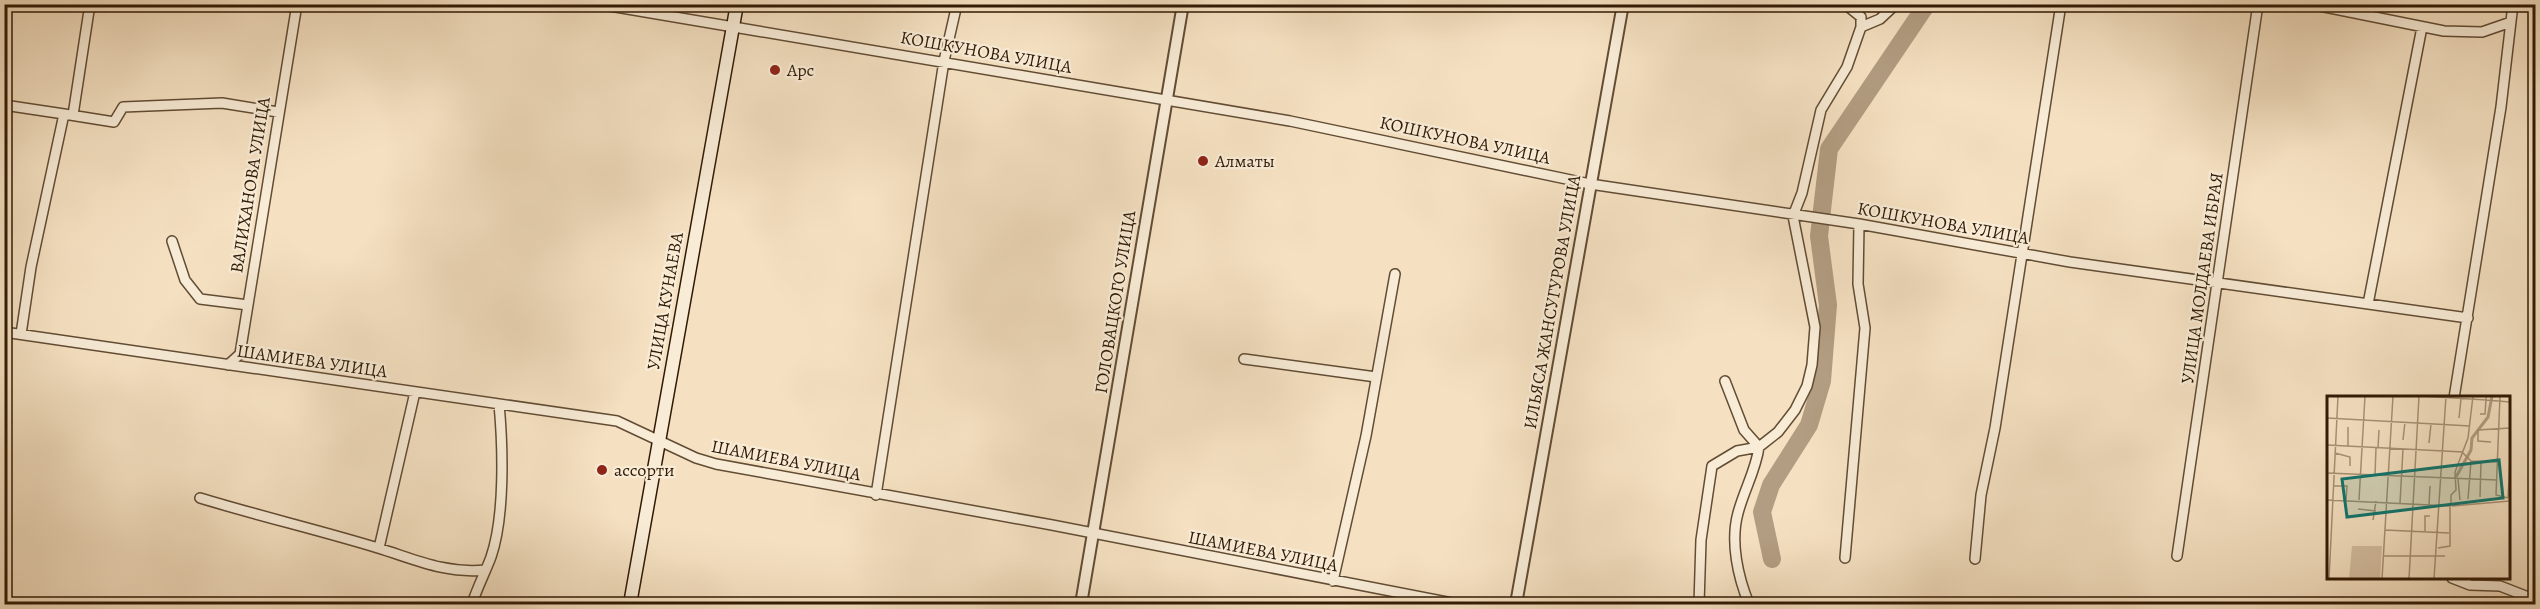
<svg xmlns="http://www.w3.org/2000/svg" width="2540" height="609" viewBox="0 0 2540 609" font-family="Alegreya,serif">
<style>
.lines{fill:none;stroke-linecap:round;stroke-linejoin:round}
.river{stroke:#b29d82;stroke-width:18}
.minor-casing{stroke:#624c34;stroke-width:12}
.tertiary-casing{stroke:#624c34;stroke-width:14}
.secondary-casing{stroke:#311a05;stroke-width:15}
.minor{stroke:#f8ecd7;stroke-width:9}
.tertiary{stroke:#f8ecd7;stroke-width:10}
.secondary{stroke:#f8ecd7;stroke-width:12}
.poi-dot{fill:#8f2418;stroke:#f8ecd7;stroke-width:2}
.labels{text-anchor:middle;stroke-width:4.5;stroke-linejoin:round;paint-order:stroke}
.street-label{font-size:18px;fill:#311a05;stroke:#f8ecd7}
.poi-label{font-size:18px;fill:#311a05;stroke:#f8ecd7;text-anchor:start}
.inset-river{fill:none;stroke:#b29d82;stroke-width:3}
.inset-road{fill:none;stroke:#a79176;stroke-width:1.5}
.view{fill:#0f766e;fill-opacity:0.15;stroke:#0f766e;stroke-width:3}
.inset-edge{fill:none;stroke:#311a05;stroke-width:3}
</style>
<rect width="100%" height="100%" fill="#f5e1c2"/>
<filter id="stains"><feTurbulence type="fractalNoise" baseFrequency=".00333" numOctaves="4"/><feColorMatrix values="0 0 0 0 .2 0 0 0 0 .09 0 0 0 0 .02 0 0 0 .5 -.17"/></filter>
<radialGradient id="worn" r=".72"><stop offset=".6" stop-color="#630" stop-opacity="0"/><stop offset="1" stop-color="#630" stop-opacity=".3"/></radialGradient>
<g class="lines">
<path class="river" d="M1772,559l-10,-47 9,-27 38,-60 13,-44 6,-76 -9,-69 10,-87 98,-145"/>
<g class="minor-casing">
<path id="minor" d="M598,4l692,117 300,63 269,40 211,38 398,56
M2310,4l134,27 38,1 29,-10
M1861,27l19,-8 16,-15
M4,105l60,9 -33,153 -10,67
M64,114l50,8 9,-15 99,-4 56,9
M73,115l17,-111
M172,241l13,39 15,19 48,6
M2368,304l54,-277
M4,332l613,89 79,37 20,6 336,61 405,79
M1244,359l132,18
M228,365l12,-11 57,-350
M1725,381l19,49 15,17c-3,23 -15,43 -21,66 -8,29 0,64 11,91
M2454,398l47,-291 12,-103
M876,495l68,-434 13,-57
M200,498c59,18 119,32 178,50 36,11 67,26 107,22
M379,548l36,-156
M2177,556l81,-552
M1845,558l20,-230 -7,-44 1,-60
M1975,559l6,-64 14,-67 66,-424
M2452,578l18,7 30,1 36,14
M1333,581l33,-145 29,-162
M472,604c5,-16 13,-31 19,-47 14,-41 12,-110 8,-153
M1699,604l2,-64 11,-74 25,-15 22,-4 19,-15 17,-22 12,-24 5,-21 3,-38 -22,-111 9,-23 19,-83 26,-43 14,-40v-10l-16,-13"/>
</g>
<g class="tertiary-casing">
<path id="tertiary" d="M1081,604l102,-600
M1516,604l107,-600"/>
</g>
<g class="secondary-casing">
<path id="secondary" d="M630,604l107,-600"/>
</g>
<use href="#minor" class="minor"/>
<use href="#tertiary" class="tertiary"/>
<use href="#secondary" class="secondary"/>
</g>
<g class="poi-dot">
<circle cx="775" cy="70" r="6"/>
<circle cx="1203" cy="161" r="6"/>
<circle cx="602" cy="470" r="6"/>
</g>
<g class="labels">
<g class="street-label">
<text transform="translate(986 52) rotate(10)" y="6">КОШКУНОВА УЛИЦА</text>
<text transform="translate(1465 140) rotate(12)" y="6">КОШКУНОВА УЛИЦА</text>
<text transform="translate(250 185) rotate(-81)" y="6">ВАЛИХАНОВА УЛИЦА</text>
<text transform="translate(1943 223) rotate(10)" y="6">КОШКУНОВА УЛИЦА</text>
<text transform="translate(2202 278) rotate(-82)" y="6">УЛИЦА МОЛДАЕВА ИБРАЯ</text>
<text transform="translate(665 301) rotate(-80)" y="6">УЛИЦА КУНАЕВА</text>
<text transform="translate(1115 302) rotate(-81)" y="6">ГОЛОВАЦКОГО УЛИЦА</text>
<text transform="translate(1552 302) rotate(-80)" y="6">ИЛЬЯСА ЖАНСУГУРОВА УЛИЦА</text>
<text transform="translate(312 361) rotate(8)" y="6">ШАМИЕВА УЛИЦА</text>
<text transform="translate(786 460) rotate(11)" y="6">ШАМИЕВА УЛИЦА</text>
<text transform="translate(1263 551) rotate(11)" y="6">ШАМИЕВА УЛИЦА</text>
</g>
<g class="poi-label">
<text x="787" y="76">Арс</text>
<text x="1215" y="167">Алматы</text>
<text x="614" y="476">ассорти</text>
</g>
</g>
<g transform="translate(2327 396)">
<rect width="183" height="183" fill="#f5e1c2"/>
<path d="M25,150h30l-2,33h-31z" fill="#d4bfa2"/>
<path class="inset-river" d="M129,81l15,-27 1,-12 16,-21 4,-21"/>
<path class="inset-road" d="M93,0l66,4v-4M173,0l-4,99 12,3M153,18h5l1,-14 24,2M0,22l143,8M132,22l2,-19M21,31v19M76,44l2,-18M164,46l-13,-1v-11l32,-2M102,47l2,-19M0,49l136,7M51,52l1,-18M8,57l15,4v9M136,57l8,8 -3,38M144,65l26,1M0,77l170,7M48,79l1,-27M131,83l2,21M6,90h14l-1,14M153,101l1,-35M181,102l2,-40M0,104l123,6v40l-12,2M32,104l6,-104M73,107l3,-54M102,109l1,-19M124,110v-11l5,-5 -1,-18 13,-34 5,-42M125,110l58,-5M31,113l18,2M46,124l3,-19M58,134l64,3M98,135v-15h5M57,160h61M2,183l9,-183M55,183l11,-183M82,183l10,-183M107,183l12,-183"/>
<path class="view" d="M172,64l4,38 -156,19 -5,-38z"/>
<rect width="183" height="183" class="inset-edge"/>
</g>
<rect width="2540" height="609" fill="none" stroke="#f5e1c2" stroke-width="24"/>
<rect x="6" y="6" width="2528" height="597" fill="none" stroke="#311a05" stroke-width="3"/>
<rect x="12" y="12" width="2516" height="585" fill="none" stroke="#311a05" stroke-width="1.5"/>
<rect width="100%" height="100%" filter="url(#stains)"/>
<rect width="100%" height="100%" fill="url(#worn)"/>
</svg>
